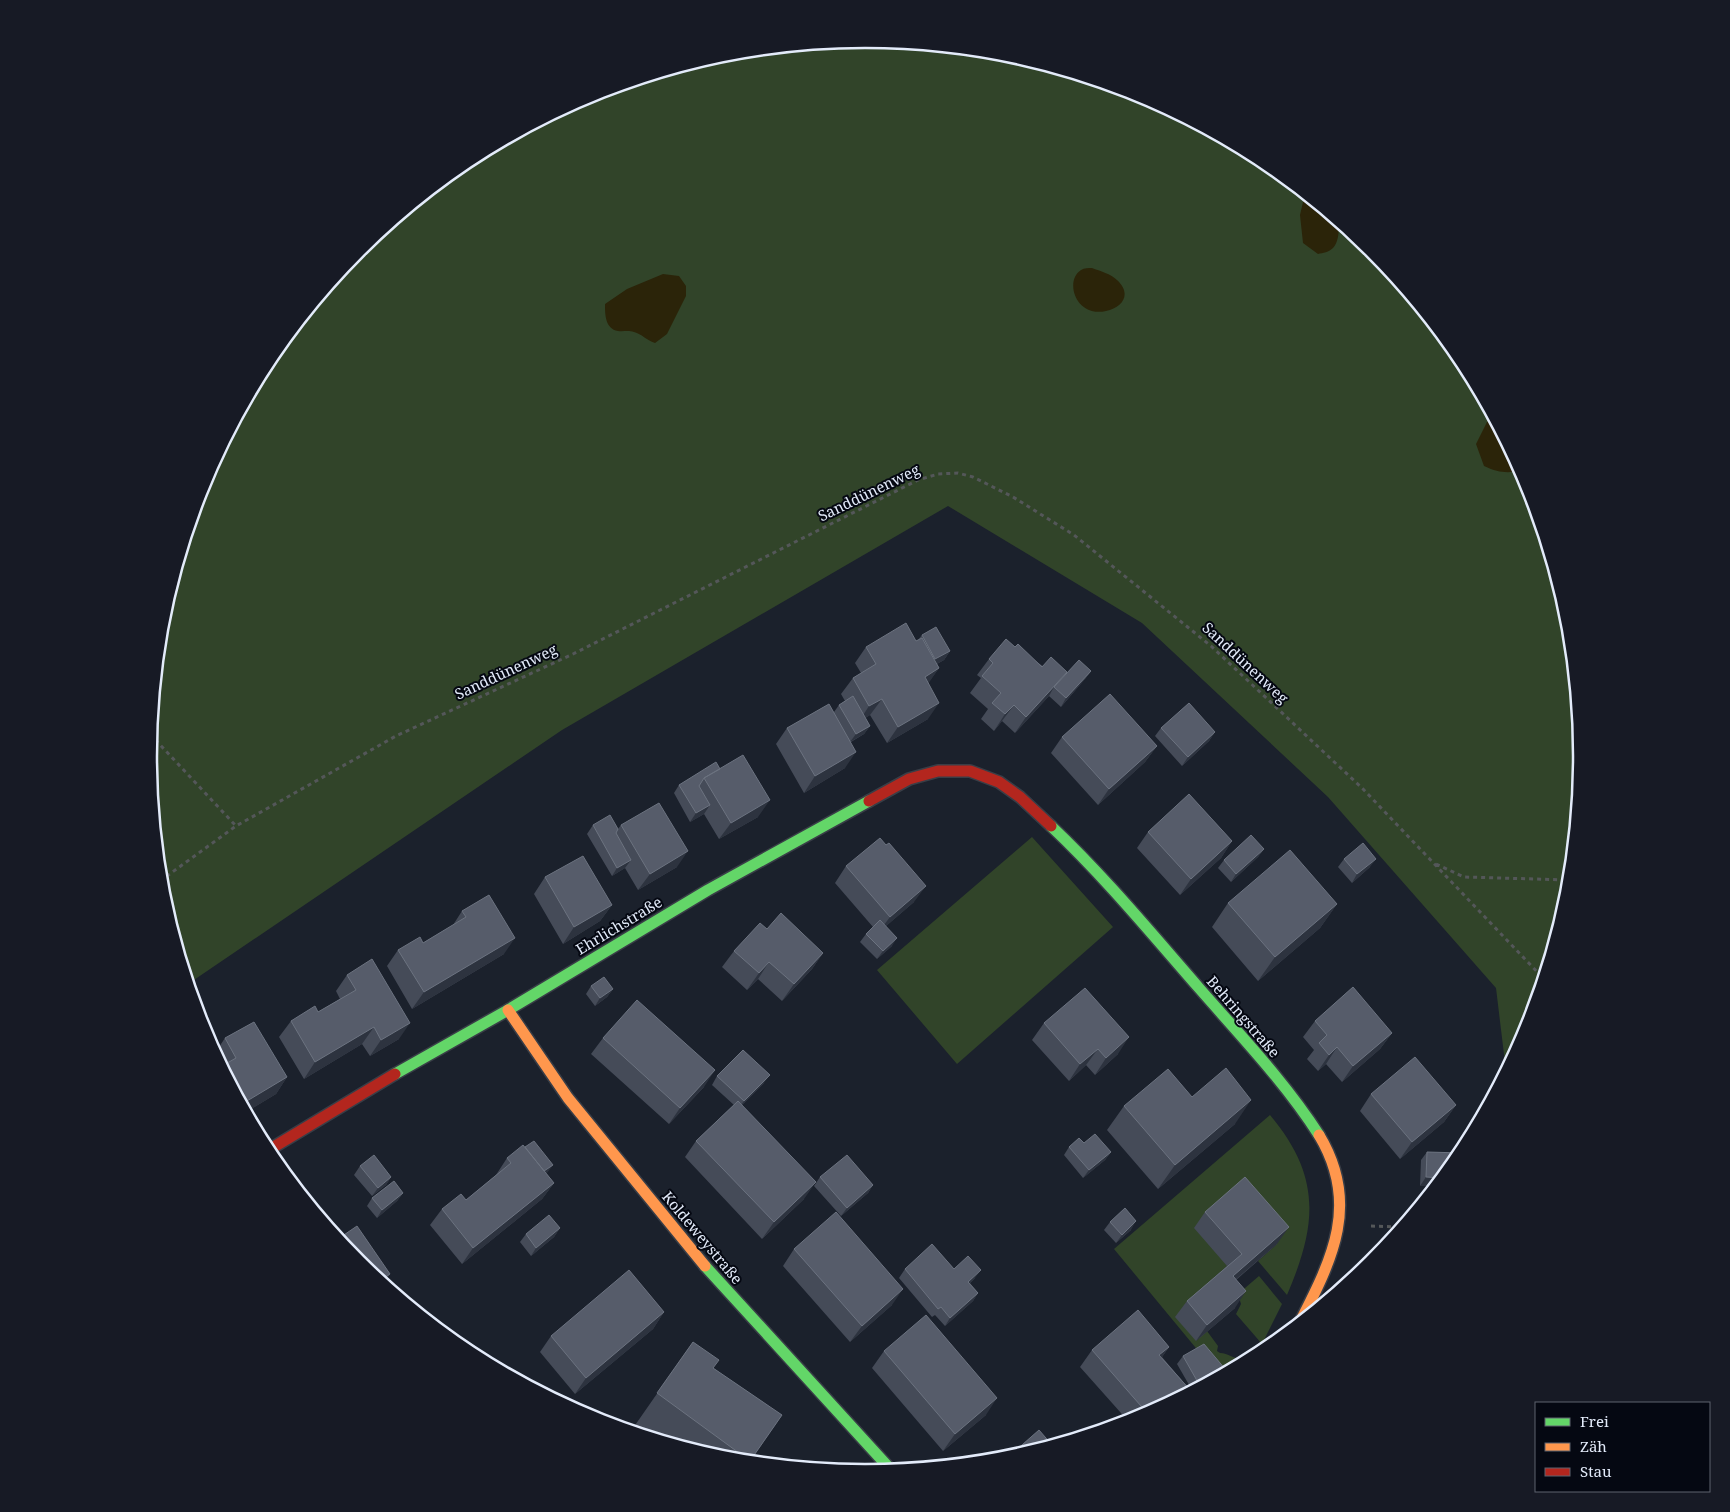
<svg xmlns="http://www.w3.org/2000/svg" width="1730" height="1512" viewBox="0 0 1730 1512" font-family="'Noto Serif',serif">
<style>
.green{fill:#314429}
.sand{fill:#2b2409}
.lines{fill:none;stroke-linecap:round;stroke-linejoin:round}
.fast-casing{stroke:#393e47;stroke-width:14}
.slow-casing{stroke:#393e47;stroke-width:14}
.jam-casing{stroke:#393e47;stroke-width:14}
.path{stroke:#545759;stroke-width:3;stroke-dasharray:4 4;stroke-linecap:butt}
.fast{stroke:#63d668;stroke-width:11}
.slow{stroke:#ff974d;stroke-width:11}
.jam{stroke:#b3261e;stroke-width:11}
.wall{fill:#454b58}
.shaded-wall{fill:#2d333f}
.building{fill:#565c6a;stroke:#6c7380}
.labels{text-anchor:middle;stroke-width:4;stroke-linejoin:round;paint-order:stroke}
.street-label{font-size:15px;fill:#e3ebfa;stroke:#050812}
.rim{fill:none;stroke:#e3ebfa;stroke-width:2.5}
</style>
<rect width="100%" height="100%" fill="#1b212c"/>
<path class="green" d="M865,39l140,14 135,40 124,67 108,89 90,109 66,124 41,134 13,140 -14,140 -40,135 -22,40 -10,-83 -168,-191 -186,-174 -194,-117 -386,224 -374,254 -27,-88 -13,-140 14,-140 40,-135 67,-124 89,-108 109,-90 124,-66 134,-41z
M1032,837l81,90 -156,137 -80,-94z
M1270,1115c52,62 47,110 17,180l-29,-34 19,-17 -47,26 -23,61 11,15 -1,5 3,2c9,0 16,8 25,6l3,2 -29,15 -105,-127z
M1259,1276l23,28 -20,40 -26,-30 5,-10 -3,-10z"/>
<path class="sand" d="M1310,197c8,7 18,13 25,21 6,7 4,24 -2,30 -4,4 -10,5 -15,6l-15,-11 -3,-28 3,-13z
M1092,268c8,3 19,6 25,12 15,14 6,27 -11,31 -30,7 -42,-30 -25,-41 3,-2 8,-2 11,-2z
M663,274l16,2 7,10v10l-19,38 -12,9c-9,-3 -13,-9 -21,-11 -6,-2 -11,0 -16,-1 -13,-2 -13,-17 -13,-27l22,-15z
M1494,419l28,52c-16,2 -23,2 -38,-5l-8,-22 11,-22z"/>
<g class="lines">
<g class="fast-casing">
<path id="fast" d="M1051,826c53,50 100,107 148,162 41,47 86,94 120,147
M395,1074l113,-64 200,-120 161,-89
M705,1266l187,205"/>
</g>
<g class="slow-casing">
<path id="slow" d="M508,1010l60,88 137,168
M1300,1322c33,-64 60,-119 19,-187"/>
</g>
<g class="jam-casing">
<path id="jam" d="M869,801l40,-22 29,-8h32l29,11 21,15 31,29
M267,1151l128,-77"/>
</g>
<path class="path" d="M150,734l86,92
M1436,864l28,13 106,3
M160,881l76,-55 160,-90 177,-82 345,-174 20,-6 20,-1 15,4 40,20 61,38 137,111 152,143 180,189
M1371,1226l31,1"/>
<use href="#fast" class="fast"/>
<use href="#slow" class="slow"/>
<use href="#jam" class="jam"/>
</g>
<path class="wall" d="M922,635l28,16 -6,9 -7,4 2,4 -11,15v36l-41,24 -17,-28 -5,3 5,8 -6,8 -13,8 -6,26 -41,25 -28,-49 11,-16 47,-16 5,-7 6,-4 -4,-7 12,-16 8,-5 -6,-10 11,-16 50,-6 2,-1z
M1015,647l47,32 29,-8 -6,8 -24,28 -12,-11 -34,37 -13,-12 -8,10 -13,-12 7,-10 -18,-16 11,-15 -4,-3 12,-16z
M1161,728l54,4 -6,9 -27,25 -27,-30z
M1062,737l95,9 -12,16 -47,43 -47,-52z
M720,769l38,48 -39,22 -15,-25 -14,8 -16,-29 5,-8z
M593,825l25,4 3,-4 56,42 -39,23 -13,-22 -13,8 -25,-42z
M1148,832l84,9 -11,17 -41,37 -43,-47z
M1264,849l-6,8 -27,25 -13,-14 6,-8z
M1344,859l26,8 -18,16 -14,-16z
M846,866l68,36 -28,24 6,20 -15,13 -17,-17 6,-8 7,-7 -38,-44z
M545,877l67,28 -12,16 -37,23 -29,-50z
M1228,903l109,1 -17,24 -62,53 -46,-54z
M462,911l42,43 -92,55 -25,-43 11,-16 25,-7 30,-18z
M767,929l56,24 -11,16 -30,32 -24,-22 -11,11 -25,-23 12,-16z
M347,975l52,64 -29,17 -8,-12 -58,35 -25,-42 12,-16 27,-9 22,-13 -4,-8z
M591,986l22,3 -6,8 -12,9 -9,-12z
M1315,1021l77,12 -12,16 -38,33 -16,-18 -8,7 -11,-12 7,-9 -11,-13z
M1044,1023l74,31 -23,21 -9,-10 -17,16 -37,-41z
M225,1038l62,39 -11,17 -30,18 -31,-59z
M603,1038l101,49 -35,37 -78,-70z
M717,1076l47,7 -22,22 62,94 -42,40 -77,-82 11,-16 38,-36 -22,-20z
M1371,1094l85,11 -12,17 -44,37 -40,-48z
M1192,1097l43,27 -77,65 -51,-59 17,-24z
M1084,1143l27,9 -6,8 -22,18 -19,-23 5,-8z
M525,1147l28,18 -7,8 8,10 -12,16 -80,65 -32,-39 12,-16 24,-9 30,-25 11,-17z
M1427,1152l35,1 -42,33 1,-26z
M360,1166l31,11 -5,8 -14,11 -18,-21z
M820,1177l53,8 -5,8 -27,23 -27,-30z
M403,1193l-6,8 -20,17 -10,-12 5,-8z
M1205,1212l72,32 -41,36 -1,28 -39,33 -21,-24 12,-16 40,-35 -33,-38z
M1110,1222l21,8 -15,13 -12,-13z
M560,1228l-6,9 -23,19 -11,-14 6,-8z
M794,1249l98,56 -42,37 -67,-76z
M905,1269h49l21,9 -5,5 8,10 -5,8 -28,25 -10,-11 -3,2 -33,-39z
M664,1312l-11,17 -78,65 -35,-42 11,-16z
M693,1342l20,26 69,47 -33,47 -24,-3 -94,-28z
M1169,1347l-7,10 29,34 -52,28 -10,3 -49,-55 12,-17z
M884,1351l102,64 -43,36 -71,-83z
M1183,1356l41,17 -32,17 -15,-26z"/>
<path class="shaded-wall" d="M950,651l-6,9 -15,8 6,-9z
M939,668l-11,16 -3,-7z
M1091,671l-6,8 -24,28 5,-9z
M1067,672l-12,16 -1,-1 -5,9 -34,37 11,-16z
M882,699l-12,16 -12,8 11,-17z
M939,703l-11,16 -41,24 11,-16z
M1014,705l-12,16 -8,10 11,-17z
M870,726l-6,8 -14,8 6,-8z
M1215,732l-6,9 -27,25 6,-9z
M1157,746l-12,16 -47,43 11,-16z
M856,752l-11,16 -41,25 11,-17z
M770,800l-12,17 -39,22 12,-16z
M710,805l-6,9 -14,8 6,-9z
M1232,841l-11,17 -41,37 11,-16z
M1264,849l-6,8 -27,25 5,-8z
M688,851l-11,16 -39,23 12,-16z
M1376,859l-6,8 -18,16 5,-9z
M631,860l-6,8 -13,8 5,-8z
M926,886l-12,16 -36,31 12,-16z
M1337,904l-17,24 -62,53 17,-24z
M612,905l-12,16 -37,23 11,-17z
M515,938l-11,16 -92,55 12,-17z
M897,938l-5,8 -15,13 6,-8z
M823,953l-11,16 -30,32 12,-17z
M769,962l-11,17 -11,11 12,-17z
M613,989l-6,8 -12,9 5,-8z
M410,1023l-11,16 -29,17 11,-16z
M374,1027l-12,17 -58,35 11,-17z
M1392,1033l-12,16 -38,33 11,-16z
M1129,1037l-11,17 -23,21 11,-17z
M1337,1047l-11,17 -8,7 11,-16z
M1098,1049l-12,16 -17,16 11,-17z
M715,1070l-11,17 -35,37 11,-16z
M770,1075l-6,8 -26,26 6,-8z
M287,1077l-11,17 -30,18 -4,-8z
M1251,1100l-16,24 -77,65 17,-24z
M1456,1105l-12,17 -44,37 12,-17z
M1111,1152l-6,8 -22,18 6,-8z
M553,1165l-6,8 -15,12 6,-9z
M391,1177l-5,8 -14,11 6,-8z
M1426,1177l16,1 -7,8h-15z
M816,1182l-12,17 -42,40 12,-17z
M554,1183l-12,16 -80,65 11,-16z
M873,1185l-5,8 -27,23 6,-8z
M403,1193l-6,8 -20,17 5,-8z
M1136,1221l-5,9 -15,13 6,-8z
M1289,1227l-12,17 -56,48 12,-16z
M560,1228l-6,9 -23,19 5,-8z
M981,1270l-6,8 -13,12 6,-8z
M390,1274l-7,10 -3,-3z
M903,1289l-11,16 -42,37 12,-16z
M1246,1291l-11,17 -39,33 11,-16z
M978,1293l-5,8 -28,25 5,-8z
M664,1312l-11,17 -78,65 11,-16z
M1169,1347l-11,16 1,-8z
M1226,1370l-2,3 -25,14 1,-1z
M997,1398l-11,17 -43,36 12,-17z"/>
<path class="building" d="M906,623l10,18 6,-3 17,30 -14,9 14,26 -41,24 -16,-28 -13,7 -16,-28 23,-14 -10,-17z
M936,627l14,24 -15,8 -13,-24z
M1006,639l9,8 3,-3 24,23 9,-10 16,15 -41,45 -12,-12 -9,9 -13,-11 9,-10 -19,-17 11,-13 -4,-4z
M1079,660l12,11 -25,27 -12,-11z
M1110,694l47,52 -48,43 -47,-52z
M853,696l17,30 -14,8 -17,-29z
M1189,703l26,29 -27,25 -27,-29z
M829,704l27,48 -41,24 -28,-48z
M743,755l27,45 -39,23 -27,-45z
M716,762l4,7 -16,9 -5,8 11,19 -14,8 -17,-28z
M1189,794l43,47 -41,38 -43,-47z
M659,803l29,48 -38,23 -29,-49z
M610,815l8,14 -2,4 15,27 -14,8 -24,-43z
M1251,835l13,14 -28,25 -12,-14z
M880,838l6,7 3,-2 37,43 -36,31 -44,-51z
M1363,843l13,16 -19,15 -13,-15z
M1290,850l47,54 -62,53 -47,-54z
M583,856l29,49 -38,22 -29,-50z
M489,895l26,43 -91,54 -26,-42 22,-13 3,6 43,-26 -4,-6z
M781,913l42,40 -29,31 -25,-22 -10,11 -25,-22 26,-28 7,6z
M880,920l17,18 -14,13 -17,-17z
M372,959l38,64 -29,17 -7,-13 -59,35 -24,-41 24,-15 3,6 38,-22 -9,-15z
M604,977l9,12 -13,9 -9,-12z
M1353,987l39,46 -39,33 -16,-19 -8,8 -10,-12 8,-8 -12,-14z
M1085,988l44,49 -23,21 -8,-9 -18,15 -36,-41z
M637,1000l78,70 -35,38 -77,-70z
M254,1022l33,55 -45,27 -20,-38 14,-8 -11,-20z
M743,1050l27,25 -26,26 -27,-25z
M1415,1057l41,48 -44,37 -41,-48z
M1226,1068l25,32 -76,65 -51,-59 44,-37 24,28z
M738,1101l78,81 -42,40 -78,-81z
M1095,1134l16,18 -22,18 -20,-23 10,-9 5,5z
M534,1141l19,24 -9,6 -19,-24z
M523,1145l31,38 -81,65 -31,-39 19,-15 5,6 45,-37 -4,-5z
M1427,1152l35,1 -20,25 -16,-1z
M374,1155l17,22 -13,11 -18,-22z
M847,1155l26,30 -26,23 -27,-31z
M1245,1177l44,50 -56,49 13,15 -39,34 -20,-24 55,-47 -37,-42z
M394,1181l9,12 -21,17 -10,-12z
M1125,1208l11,13 -14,14 -12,-13z
M836,1212l67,77 -41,37 -68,-77z
M549,1215l11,13 -24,20 -10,-14z
M357,1226l33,48 -10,7 -22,-18 -20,-24z
M932,1244l22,25 14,-13 13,14 -13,12 10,11 -28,25 -9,-11 -3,2 -33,-40z
M629,1270l35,42 -78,66 -35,-42z
M1138,1310l31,37 -10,8 32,36 -43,23 -56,-64z
M926,1315l71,83 -42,36 -71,-83z
M693,1342l26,18 -6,8 69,47 -32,46 -93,-68z
M1204,1344l22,26 -26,16 -17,-30z
M1039,1430l13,15 -46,14z"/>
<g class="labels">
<g class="street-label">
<text transform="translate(869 493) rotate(-26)" y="5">Sanddünenweg</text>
<text transform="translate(1245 663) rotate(43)" y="5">Sanddünenweg</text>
<text transform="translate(506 672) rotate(-25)" y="5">Sanddünenweg</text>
<text transform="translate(619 926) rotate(-31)" y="5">Ehrlichstraße</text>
<text transform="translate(1243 1017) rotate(49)" y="5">Behringstraße</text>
<text transform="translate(702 1238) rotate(50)" y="5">Koldeweystraße</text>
</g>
</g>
<path d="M0 0H1730V1512H0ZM157 756a708 708 0 1 1 1416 0a708 708 0 1 1-1416 0Z" fill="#171a25" fill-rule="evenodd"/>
<path class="rim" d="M157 756a708 708 0 1 1 1416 0a708 708 0 1 1-1416 0Z"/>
<rect x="1535" y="1402" width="175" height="90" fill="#050812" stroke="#5e636f"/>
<rect x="1545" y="1418" width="25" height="8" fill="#63d668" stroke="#5e636f"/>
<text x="1580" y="1427" font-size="15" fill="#e3ebfa">Frei</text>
<rect x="1545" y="1443" width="25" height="8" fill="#ff974d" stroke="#5e636f"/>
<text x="1580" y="1452" font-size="15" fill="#e3ebfa">Zäh</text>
<rect x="1545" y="1468" width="25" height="8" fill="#b3261e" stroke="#5e636f"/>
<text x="1580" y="1477" font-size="15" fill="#e3ebfa">Stau</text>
</svg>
